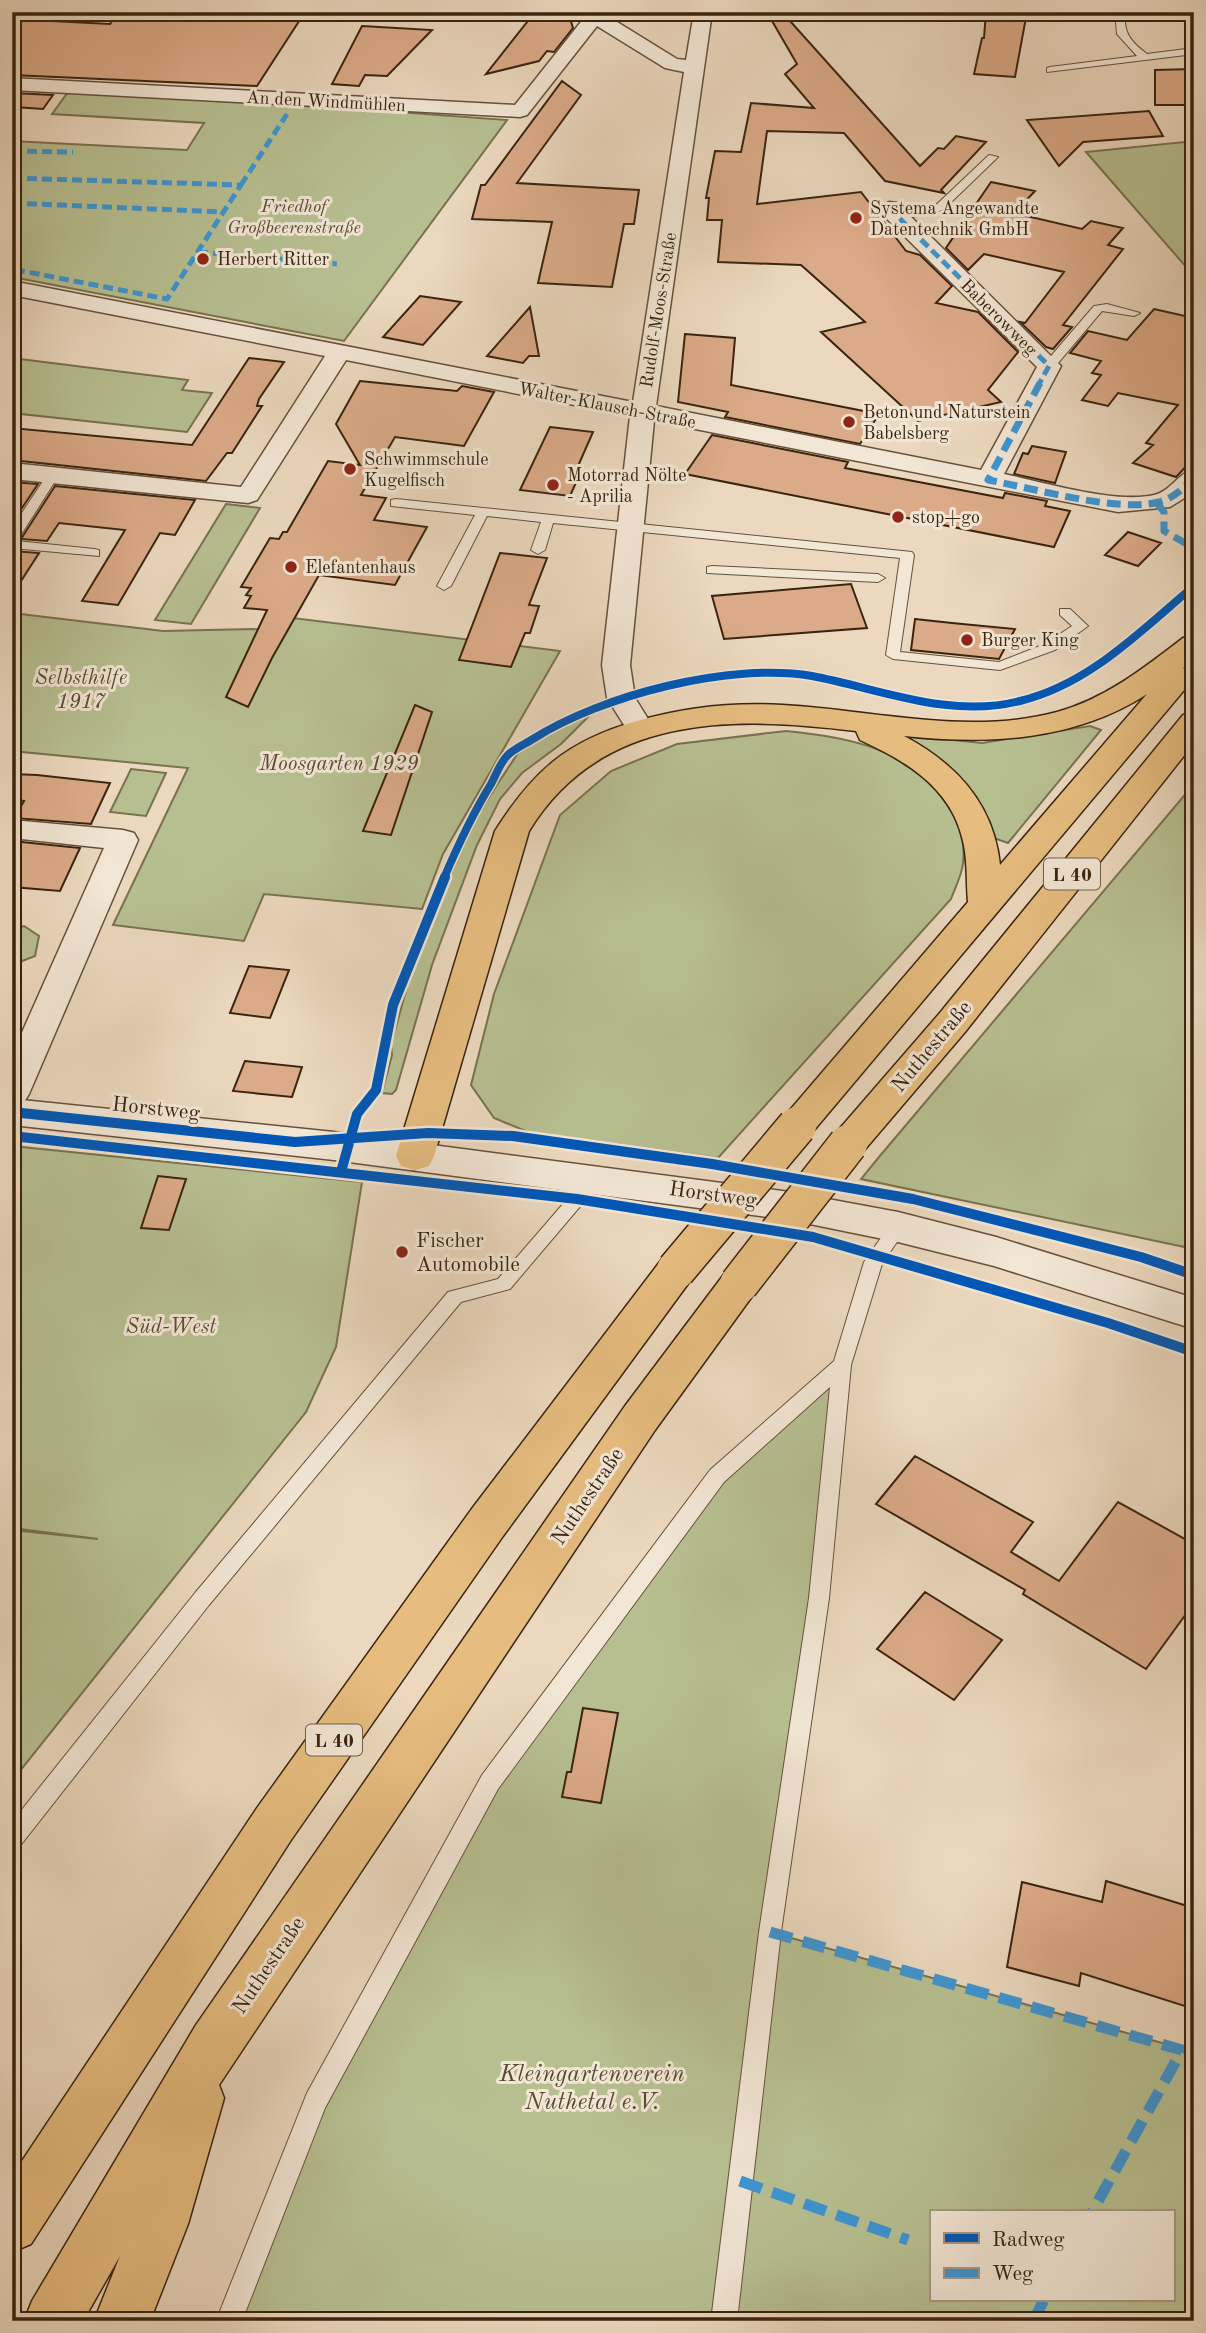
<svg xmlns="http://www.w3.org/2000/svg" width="1206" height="2333" viewBox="0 0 1206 2333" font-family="'Old Standard TT',serif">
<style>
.green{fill:#b7bf91;stroke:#787250;stroke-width:2;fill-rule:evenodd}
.building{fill:#dbaa88;stroke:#39240f;stroke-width:2}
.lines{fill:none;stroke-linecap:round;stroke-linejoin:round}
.service-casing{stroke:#66513b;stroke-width:2}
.minor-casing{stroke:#66513b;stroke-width:3}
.tertiary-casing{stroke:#66513b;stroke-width:3}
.trunk-casing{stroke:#39240f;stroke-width:3}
.service{fill:#f2e6d5;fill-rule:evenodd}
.minor{fill:#f2e6d5;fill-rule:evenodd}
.tertiary{fill:#f2e6d5;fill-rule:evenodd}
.trunk{fill:#e6bc7f;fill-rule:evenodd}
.trunk-bridge-casing{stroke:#39240f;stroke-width:41;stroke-linecap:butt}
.trunk-bridge{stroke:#e6bc7f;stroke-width:38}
.quiet-far2{stroke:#3e95d2;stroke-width:5;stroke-dasharray:10 5;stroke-linecap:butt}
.quiet-far1{stroke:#3e95d2;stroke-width:7;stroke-dasharray:14 7;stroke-linecap:butt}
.quiet{stroke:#3e95d2;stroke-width:11;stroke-dasharray:23 11;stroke-linecap:butt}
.cycleway-far1-casing{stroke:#f2e6d5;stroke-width:11}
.cycleway-casing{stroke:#f2e6d5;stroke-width:15}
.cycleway-far1{stroke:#0057b8;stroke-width:8}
.cycleway{stroke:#0057b8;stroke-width:10}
.poi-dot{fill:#8f2418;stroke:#f2e6d5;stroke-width:2.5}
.labels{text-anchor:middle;stroke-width:6;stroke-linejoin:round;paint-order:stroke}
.far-street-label{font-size:18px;fill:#39240f;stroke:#f2e6d5}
.far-park-label{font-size:18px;font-style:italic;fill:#584b30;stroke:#f2e6d5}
.far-poi-label{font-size:18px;fill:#39240f;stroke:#f2e6d5;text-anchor:start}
.shield{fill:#f2e6d5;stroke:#705e4a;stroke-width:2}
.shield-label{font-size:19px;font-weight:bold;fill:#39240f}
.park-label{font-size:21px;font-style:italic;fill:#584b30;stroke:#f2e6d5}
.street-label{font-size:21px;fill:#39240f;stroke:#f2e6d5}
.poi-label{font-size:21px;fill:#39240f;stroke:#f2e6d5;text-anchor:start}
.near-park-label{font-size:24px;font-style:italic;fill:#584b30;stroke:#f2e6d5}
</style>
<rect width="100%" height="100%" fill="#ebd8be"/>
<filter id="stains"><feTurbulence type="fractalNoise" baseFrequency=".00286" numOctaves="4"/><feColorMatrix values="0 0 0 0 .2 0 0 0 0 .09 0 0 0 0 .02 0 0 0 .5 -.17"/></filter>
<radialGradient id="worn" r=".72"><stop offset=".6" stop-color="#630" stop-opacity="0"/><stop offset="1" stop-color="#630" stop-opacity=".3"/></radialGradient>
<path class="green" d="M68,92l152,7 287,21 -163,221 -332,-64v-136l175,9 17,-27 -152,-9z
M1194,141v135l-108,-124z
M12,358l176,22 -6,10 30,3 -25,39 -175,-19z
M226,504l34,4 -69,116 -36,-4z
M12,613l151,18 90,-2 30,3 10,-14 267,33 -117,203 -21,55 -158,-15 -20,47 -131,-16 75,-157 -176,-17z
M595,710l-34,34 -39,29 -22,26 -23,46 -45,120 -36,125 -4,4 -10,-1 10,-38 -1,-10 16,-58 61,-158 50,-76 38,-25z
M1090,726l11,4 -93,113 -17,-6c-23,-67 -50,-83 -114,-105l105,11z
M786,731c63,6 122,17 160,72 12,17 20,39 17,60 -1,12 -8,25 -12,36l-233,259 -190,-26 -34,-14 -23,-33 23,-91 66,-179 51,-44 66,-27z
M131,769l35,4 -20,43 -36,-4z
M1194,784v465l-333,-70 18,-22z
M24,926l15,10 -4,20 -23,9v-36z
M12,1146l350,36 -26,165 -30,65 -294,369v-251l86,9 -86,-11z
M842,1365l-72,567 424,120v269h-965l87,-220 174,-319 227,-306zM931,2212h242v88h-242z"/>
<path class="building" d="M118,12h187l-48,74 -245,-11v-56l98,5z
M535,12h33l5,16 -19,24 -7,-1 -8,10 -53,13z
M771,12h11l138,154 18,-18 6,1 12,-13 30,6 -45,48 3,3 -59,-12 -41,-48 -77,-2 -10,73 104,-12 45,59 14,4 32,31 -16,17 42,9 40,40 -30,38 13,12 -83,19 -97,-89 44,-10 -64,-57 -83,-3 4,-42h-15l2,-22h-3l9,-47 26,1 10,-49 63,5 -29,-34 12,-10 -29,-50z
M986,12h41l-12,65 -41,-3 8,-36h2z
M362,26l70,4 -45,46 -22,-1 -6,11 -27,-2z
M1194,69v36h-39v-35z
M562,81l19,14 -64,88 122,7 -5,34h-10l-12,63 -74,-4 14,-61 -80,-3 9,-34h4z
M12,93l41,2 -10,14 -28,-2 2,-4h-5z
M1149,111l14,25 -80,6 -24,24 -32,-46z
M991,182l44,9 -21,22 68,16 9,-8 32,7 -15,17 15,4 -60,76 9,2 -19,22 -7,-2 -26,-25 5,1 39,-51 -80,-18 -16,16 -22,-22z
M420,296l41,6 -38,43 -40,-8z
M530,307l9,49h-10l-6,7 -36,-7z
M1154,309l40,9v140l-18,19 -43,-14 20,-18 -7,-2 32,-38 -60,-12 -10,13 -26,-6 19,-25 -9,-2 9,-12 -31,-8 18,-22 39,9z
M685,334l50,4 -4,47 148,29 -19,30 -135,-27 3,-5 -50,-10z
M249,358l35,4 -25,37 -2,7h5l-30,47h-5l-21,28 -194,-21v-32l180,17z
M360,381l97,10 5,-5 32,6 -30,54 -69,-9 -34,58 25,3 -12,22 53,7 -32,58 -76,-10 -47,83 -24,49 -22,-10 41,-87 -23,-2 7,-12 -5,-1 5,-7 -10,-1 29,-49 9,1 4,-7h4l41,-71 32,4 -24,-41z
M550,427l43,5 -15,34 5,1 -13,29 -50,-6z
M712,435l136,27 -3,6 158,30 2,-5 42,8 -2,5 25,5 -16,36 -369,-73z
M1032,446l34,6 -11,31 -41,-9 9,-21 5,1z
M12,482l26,2 -26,39z
M55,486l140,14 -20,35 -15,-2 -42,72 -36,-4 43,-71 -66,-7 -12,18 -26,-2z
M1128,532l33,11 -23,23 -33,-11z
M12,551l27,2 -27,42z
M500,553l47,5 -18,47 10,1 -9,27h-5l-14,34 -52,-7z
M851,584l16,44 -143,11 -12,-43z
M915,619l37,4 63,6 -16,30 -88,-9z
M415,705l17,7 -41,123 -28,-4z
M12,774l25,1 73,8 -19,41 -77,-6 10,-17 -12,-2z
M12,841l68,7 -20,43 -48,-4z
M249,966l40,4 -19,48 -40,-5z
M245,1061l57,6 -10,30 -59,-6z
M158,1176l28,3 -17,51 -28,-2z
M915,1456l118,66 -22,30 48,29 59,-79 76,42v59l-48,66 -123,-75 2,-4 -149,-86z
M925,1592l77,48 -48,60 -77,-51z
M583,1708l35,5 -17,90 -39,-6 5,-25h4z
M1106,1881l88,27v101l-113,-36 -2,13 -72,-19 15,-85 80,20z"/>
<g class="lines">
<g class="service-casing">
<path id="service" d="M890,12h10v1l-5,3z
M1115,12h10c-2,21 6,30 22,42l47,-6v6l-147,18v-4l3,-1 87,-11 -20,-22z
M989,155l9,2 -55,53 -45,10 -5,-3 42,-11z
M1107,304l33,9 -6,3 -32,-5 -49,58h-8v-6l49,-57z
M53,471l6,4 -42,66 77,8 5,1v6l-87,-8v-20l37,-56z
M396,499l516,53 2,3 -14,97 99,10 46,-18 27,-18 -12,-11v-6h10l18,17 -33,24 -55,20 -107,-11 -7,-4 14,-97 -347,-35 -8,27 -7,4 -7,-4 10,-28 -54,-6 -36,70 -7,4 -7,-4 38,-71 -84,-9v-6z
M712,566l166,8 7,4 -7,4 -171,-9v-6z
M594,1173l9,6 -3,4 -90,106 -49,13 -252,303 -189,241 -8,3v-27l183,-229 253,-301 50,-13 90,-104z
M898,1220l6,2 3,5 -25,37 -31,101 -22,233 -48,334 -44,389h-26l48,-389 50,-334 21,-211 -106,95 -226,307 -173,319 -83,213h-26l91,-228 175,-318 228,-305 124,-109 30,-99 28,-40z"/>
</g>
<g class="minor-casing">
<path id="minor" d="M578,12h23l76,47 9,1 8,-48h18l-56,394 325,64 56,-103 -156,-154 -3,-5 11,-6 8,1 164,163 -57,108c39,8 112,30 150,21 16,-3 24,-22 40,-26v23l-24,15 -52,5 -464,-91 -24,244 5,33 20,32 -4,6 -10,3 -10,-3 -24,-38 -5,-33 28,-249 -284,-56 -89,140 -9,3 -236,-24v-16l229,24 84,-131 -313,-61v-14l621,121 51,-330 -19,-4 -68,-42 -70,89 -7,2 -508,-27v-12l503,27 69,-87z
M12,820l111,10 11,3 4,7 -109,254 -5,8 -12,4v-51l92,-207 -92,-10z"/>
</g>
<g class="tertiary-casing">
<path id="tertiary" d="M12,1099l322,33 456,60 108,20 98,25 198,61v31l-200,-63 -96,-24 -108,-22 -456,-60 -322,-35z"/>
</g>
<g class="trunk-casing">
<path id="trunk" d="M1194,635v24l-11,9 7,1 4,6 -4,8 -380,452 -13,4 -13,-4 -6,-9 6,-9 184,-215c-2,-22 0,-44 -6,-65 -13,-51 -58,-77 -102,-97l-4,-9c-122,-15 -255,-18 -327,100l-95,325 -5,10 -14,4 -14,-4 -5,-10 99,-325c38,-60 72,-90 142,-110 48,-14 96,-19 146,-16 90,5 184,31 274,7 48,-13 87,-44 126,-74zM1147,694l-147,171c-6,-60 -43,-101 -96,-129 83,9 171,5 243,-42z
M1194,713v30l-229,289 -104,122 -13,4 -13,-4 -6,-10 6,-10 104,-120 244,-299z
M676,1255l14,4 6,11 -6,11 -187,255 -212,304 -260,404 -19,8v-76l245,-368 214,-298 191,-251z
M739,1269l14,4 6,11 -6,11 -98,135 -436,655 5,13 -36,126 -38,97h-56l26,-65 -37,65h-59l8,-20 164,-276 429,-619 100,-133z"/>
</g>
<use href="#service" class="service"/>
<use href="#minor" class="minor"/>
<use href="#tertiary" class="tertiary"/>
<use href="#trunk" class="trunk"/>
<g class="trunk-bridge-casing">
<path id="trunk-bridge" d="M676,1270l121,-144
M739,1284l109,-140"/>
</g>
<use href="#trunk-bridge" class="trunk-bridge"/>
<path class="quiet-far2" d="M12,151l61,1
M12,178l229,7 -74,114 -155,-30
M241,185l46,-71
M12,203l212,9
M889,208l160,158 -10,18
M198,252l139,12"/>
<path class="quiet-far1" d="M1040,383l-52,97c45,8 129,33 171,22 15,-4 25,-14 35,-25
M1157,503l7,9v19l30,17"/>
<path class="quiet" d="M770,1932l412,118 -90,162
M740,2181l168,59
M1033,2321l11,-21"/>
<g class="cycleway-far1-casing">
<path id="cycleway-far1" d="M444,878c14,-33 28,-63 47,-94 5,-9 9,-21 16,-28 6,-7 18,-12 26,-17 69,-44 198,-77 279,-63 69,13 137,43 208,25 70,-17 120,-70 174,-115"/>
</g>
<g class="cycleway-casing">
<path id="cycleway" d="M12,1112l283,30 133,-9 85,3 199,28 201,35 228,58 53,18
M12,1136l565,63 236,38 295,86 86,29
M341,1172l16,-58 19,-24 17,-85 52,-128"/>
</g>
<use href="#cycleway-far1" class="cycleway-far1"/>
<use href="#cycleway" class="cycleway"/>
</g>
<g class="poi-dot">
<circle cx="856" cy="218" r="7"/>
<circle cx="203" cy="259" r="7"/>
<circle cx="849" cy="422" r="7"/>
<circle cx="350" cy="469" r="7"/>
<circle cx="553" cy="485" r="7"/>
<circle cx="898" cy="517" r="7"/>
<circle cx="291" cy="567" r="7"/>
<circle cx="967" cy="640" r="7"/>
<circle cx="402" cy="1252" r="7"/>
</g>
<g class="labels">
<g class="far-street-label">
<text transform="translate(326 101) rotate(3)" y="6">An den Windmühlen</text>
<text transform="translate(658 310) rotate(-81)" y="6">Rudolf-Moos-Straße</text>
<text transform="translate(999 317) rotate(45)" y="6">Baberowweg</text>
<text transform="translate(607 405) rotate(11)" y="6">Walter-Klausch-Straße</text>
</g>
<g class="far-park-label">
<text x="294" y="212">Friedhof<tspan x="294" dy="21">Großbeerenstraße</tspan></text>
</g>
<g class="far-poi-label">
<text x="870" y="214">Systema Angewandte<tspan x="870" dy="21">Datentechnik GmbH</tspan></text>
<text x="217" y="265">Herbert Ritter</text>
<text x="863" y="418">Beton und Naturstein<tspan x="863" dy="21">Babelsberg</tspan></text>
<text x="364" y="465">Schwimmschule<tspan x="364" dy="21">Kugelfisch</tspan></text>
<text x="567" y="481">Motorrad Nölte<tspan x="567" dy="21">- Aprilia</tspan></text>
<text x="912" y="523">stop+go</text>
<text x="305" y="573">Elefantenhaus</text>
<text x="981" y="646">Burger King</text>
</g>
<g class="shield">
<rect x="1044" y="858.5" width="56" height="31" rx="5"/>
<rect x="306" y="1724.5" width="56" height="31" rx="5"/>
</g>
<g class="shield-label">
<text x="1072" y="881">L 40</text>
<text x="334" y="1747">L 40</text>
</g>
<g class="park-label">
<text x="81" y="684">Selbsthilfe<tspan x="81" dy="24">1917</tspan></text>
<text x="339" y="770">Moosgarten 1929</text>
<text x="171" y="1333">Süd-West</text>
</g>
<g class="street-label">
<text transform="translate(931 1046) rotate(-50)" y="7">Nuthestraße</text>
<text transform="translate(156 1108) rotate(6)" y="7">Horstweg</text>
<text transform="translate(713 1194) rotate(8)" y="7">Horstweg</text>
<text transform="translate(587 1496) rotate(-56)" y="7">Nuthestraße</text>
<text transform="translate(268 1965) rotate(-56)" y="7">Nuthestraße</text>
</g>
<g class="poi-label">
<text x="416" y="1247">Fischer<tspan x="416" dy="24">Automobile</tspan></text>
</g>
<g class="near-park-label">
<text x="592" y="2081">Kleingartenverein<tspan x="592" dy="28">Nuthetal e.V.</tspan></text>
</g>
</g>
<rect width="1206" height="2333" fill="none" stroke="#ebd8be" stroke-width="42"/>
<rect x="14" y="14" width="1178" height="2305" fill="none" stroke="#39240f" stroke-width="3.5"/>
<rect x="21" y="21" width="1164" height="2291" fill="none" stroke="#39240f" stroke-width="2"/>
<rect x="930" y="2210" width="245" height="91" fill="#f2e6d5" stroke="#a89886" stroke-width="2"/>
<rect x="944" y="2233" width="35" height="10" fill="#0057b8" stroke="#a89886" stroke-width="2"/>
<text x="992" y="2246" font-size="21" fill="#39240f">Radweg</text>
<rect x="944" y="2268" width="35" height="10" fill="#3e95d2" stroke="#a89886" stroke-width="2"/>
<text x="992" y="2280" font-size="21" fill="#39240f">Weg</text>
<rect width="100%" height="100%" filter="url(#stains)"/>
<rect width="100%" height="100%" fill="url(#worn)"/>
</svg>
